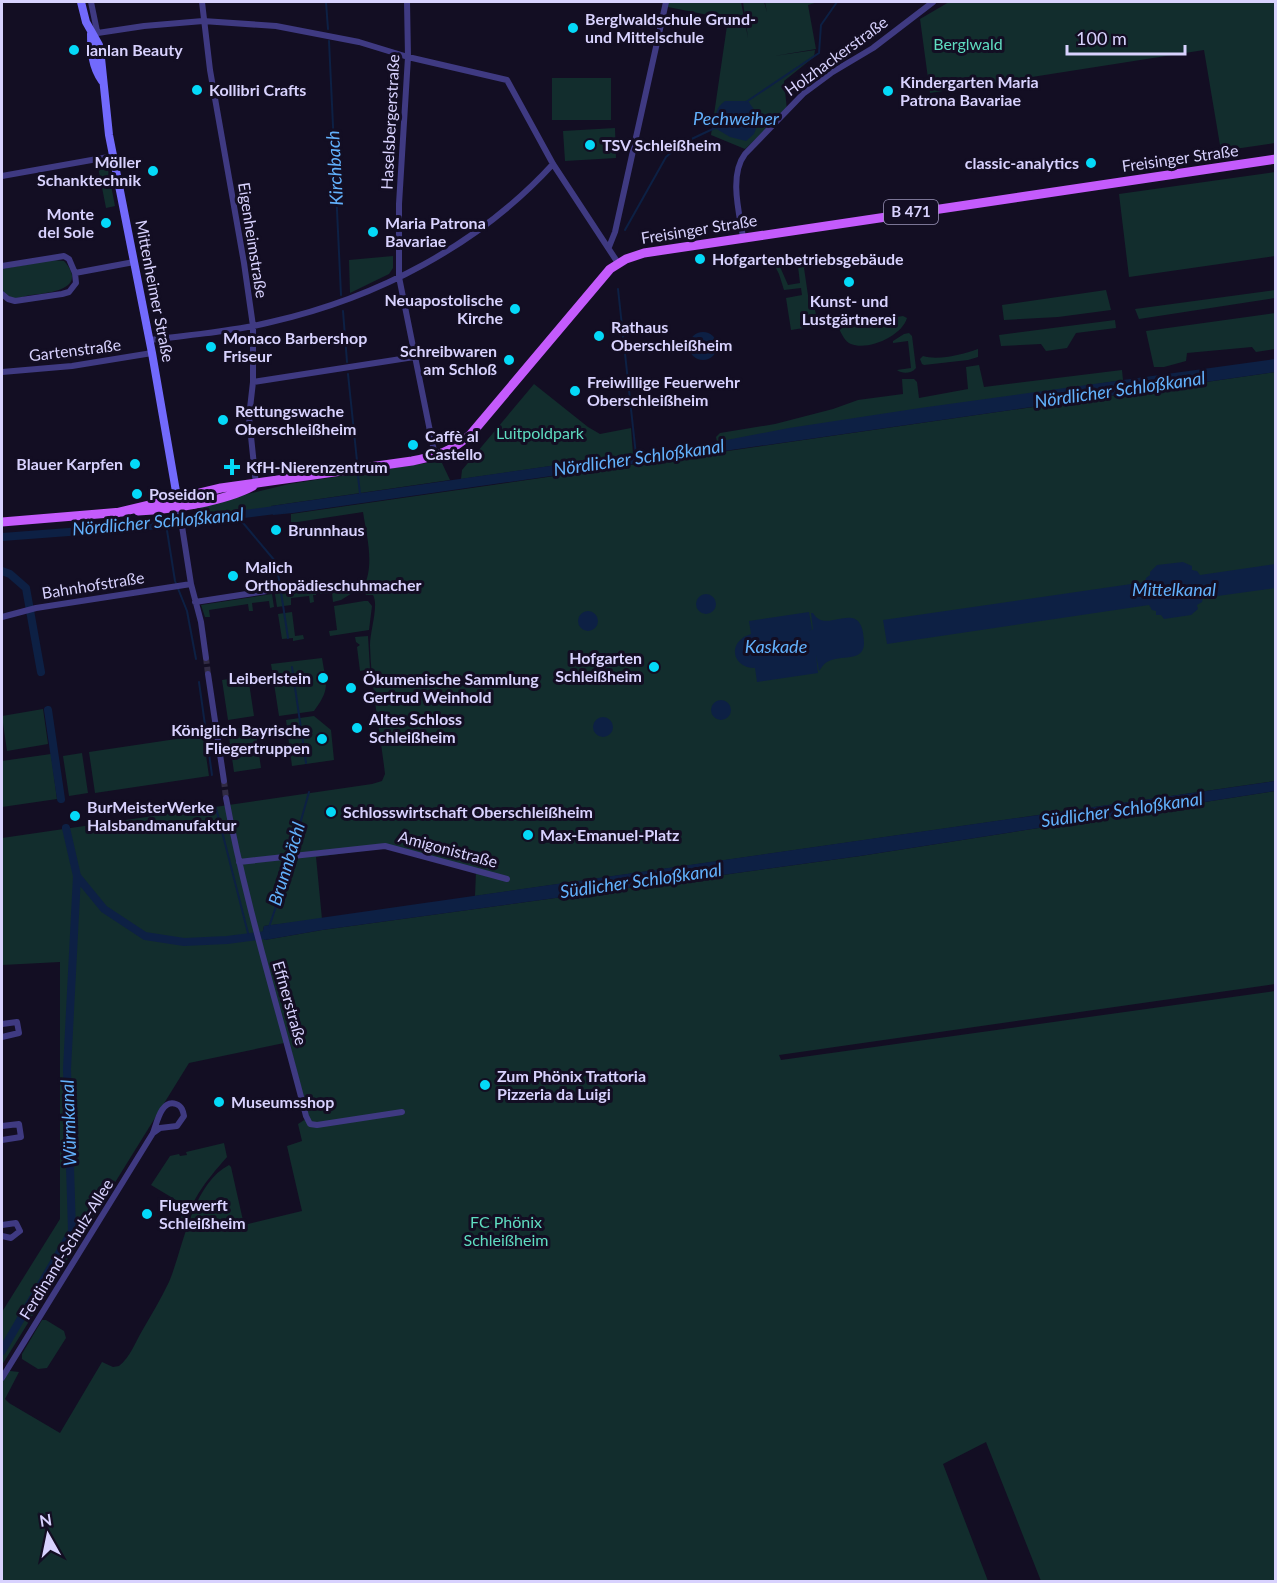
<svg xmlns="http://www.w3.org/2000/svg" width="1277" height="1583" viewBox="0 0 1277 1583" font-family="Lato,sans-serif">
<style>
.green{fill:#122d2d}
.water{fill:#0d2044}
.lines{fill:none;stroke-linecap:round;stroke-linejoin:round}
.stream{stroke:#0d2044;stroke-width:2}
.canal{stroke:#0d2044;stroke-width:8}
.minor-tunnel{stroke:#312b44;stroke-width:6;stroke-dasharray:6 3;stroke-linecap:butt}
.minor{stroke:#3f3a82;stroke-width:6}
.secondary{stroke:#726afc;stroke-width:8}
.primary{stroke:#c45bfc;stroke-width:9}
.poi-dot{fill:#04d9f8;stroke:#130e23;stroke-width:2}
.labels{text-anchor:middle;stroke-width:6;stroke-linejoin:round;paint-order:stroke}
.shield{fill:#130e23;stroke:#9d97bc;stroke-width:1.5}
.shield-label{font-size:15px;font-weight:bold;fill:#d8d2fe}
.poi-label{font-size:16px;font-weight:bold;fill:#d8d2fe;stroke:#130e23;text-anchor:start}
.park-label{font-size:16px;fill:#5fddc1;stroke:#130e23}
.street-label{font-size:16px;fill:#d8d2fe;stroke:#130e23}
.water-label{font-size:18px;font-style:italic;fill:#62b1fc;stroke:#130e23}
</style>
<rect width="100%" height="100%" fill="#130e23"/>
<path class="green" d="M670,2h71l7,36 -5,-36h21l3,10 -2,-10h53l-10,3 8,44 -42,7 41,-6 -1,7 -30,24 3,29 -42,39 -34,-14 17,-116 -65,-13z
M949,2h326v141l-54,8 -17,-101 -274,43 -10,-74z
M552,78h59v42h-59z
M615,128l1,30 -51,3 -2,-30z
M107,165l8,41 -9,2 -8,-41z
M1275,172v84l-146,21 -10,-83z
M393,256v12l-4,6 -39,19 -1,-33z
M802,256l6,4 2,4 -6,4 6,41 5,1 3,14 -2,2 -25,4 -5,-32 16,-3 -1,-7 -17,2 -5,-16 -7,-14h5l11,25 12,-2 -3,-25z
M52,260l12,1c25,28 -14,32 -33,34 -6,1 -14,4 -19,3 -1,-1 -8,-5 -8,-6 -4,-5 -2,-16 -2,-23z
M1106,290l5,20 -53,7 -54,3 -2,-15z
M1275,290v8l-136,21 -4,-10z
M1275,313v36l-19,3 -4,-5 -65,6 -1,8 -22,6h-10l-8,-36z
M903,316l4,2c-5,18 -39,33 -56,26 -6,-2 -9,-10 -12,-15l1,-3z
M1115,320l1,8 -40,5 -9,15 -21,3 -5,-7 -40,2 -2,-11z
M909,333l3,3 4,32c-5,6 -14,6 -19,2l14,-2 -3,-27 -15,2v-2l11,-7z
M978,349v8l-10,3 -44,5 -2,-1 -2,-5 3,-3c15,5 41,-2 55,-7z
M979,365l5,22 138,-17 1,10 -406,62 -1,-5 4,-4 55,-9 58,-15 25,-9 45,-6 -1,-15h12l3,3 2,16 49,-9 -2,-22z
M1275,372v409l-800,115 1,-24 -93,-24 -67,9 6,62 -58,7 -2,9 3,5 57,-10 538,-74 415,-65v193l-496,71 2,5 494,-69v590h-234l-55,-139 -43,22 45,117h-986v-211l17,2 -14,27 4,4 51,30 42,-71 11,5 6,-1c11,-9 16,-23 23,-35 9,-16 19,-32 27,-49 15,-36 23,-98 60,-117l2,2 13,58 58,-14 -15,-65 15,-5 -4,-17 11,-7 -20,-75 -100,21 -187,302v-53l58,-93v-257l-58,3v-127l370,-54 10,-3 3,-7c-5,-43 -14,-87 -15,-129 0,-14 9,-40 3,-50h-7l-3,-6c12,-24 4,-51 0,-77l-72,11v-9z
M534,384l54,43 12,7 31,-6 2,26 -172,25 1,-9z
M433,462l9,1 8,17 -179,26 1,4 -77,10 -1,-8 6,-1 -1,-5 90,-22z
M338,584l10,2 9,4 -16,10 -8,2 -1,-9 -12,1 -1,-7z
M316,587v8h-3l1,7 -4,1 -1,-7 -18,2v7l-14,2 -2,-13 2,-4z
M272,594l2,13 -4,1 -1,-7 -17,2 1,8h-4l-1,-7 -39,6 1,7h-5l-4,-12z
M364,601h4l4,5 -3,24 -39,6 -1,-5 8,-1 -3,-24z
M292,612l3,24 8,-1 1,4 -11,2v-3l-11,1 -4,-25z
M368,636l2,33 -10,2 -3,-24 3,-2 -4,-3 -1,-5z
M322,658c4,26 9,30 -8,53l-35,5 -8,-52z
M248,676l6,40 -26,4 -6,-40z
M43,709l5,35 -41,7 -5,-35z
M314,716l17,14 3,30 -42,6 -6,-46z
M255,726l6,42 -27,4 -6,-42z
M203,735l6,41 -114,17 -6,-41z
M82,753l6,40 -19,3 -6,-40z
M51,754l6,45 -55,8v-46z
M224,1143l3,14c-22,25 -33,39 -45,72l-1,-4 -5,-3 10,-16 -35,-21 19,-29 9,-2 1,2 7,-1 -1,-3z
M42,1320h4l18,11 2,7 -19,30 -9,1 -16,-10v-5z"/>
<path class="water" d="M725,101h23l12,17 -6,16 -8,7 -16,-4 -15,-9c0,-12 0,-20 10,-27z
M689 346a14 14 0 1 1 28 0a14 14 0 1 1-28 0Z
M1275,359v13l-982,141 -20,2 -2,-9 440,-63 78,-15 131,-20z
M1183,562l9,4v4l5,1 3,4 75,-11v24l-72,10 -1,4 -5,3 1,4 -7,6 -27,4 -3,-4h-5v-4l-4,-1 -3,-5 -262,39 -4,-24 262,-38 1,-4 4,-3v-3l7,-7z
M696 604a10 10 0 1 1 20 0a10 10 0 1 1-20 0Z
M578 621a10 10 0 1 1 20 0a10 10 0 1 1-20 0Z
M809,612l3,17 -3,2 4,-2 -2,-16h2c13,24 50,-20 51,30 0,20 -24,11 -37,19 -4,2 -6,7 -8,9l-3,-16 2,18 -61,9 -2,-14c-24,0 -28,-27 -4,-34l-2,-13z
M711 710a10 10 0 1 1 20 0a10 10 0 1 1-20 0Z
M593 727a10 10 0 1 1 20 0a10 10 0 1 1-20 0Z
M1275,781v10l-415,65 -538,74 -57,10 -3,-5 2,-9z"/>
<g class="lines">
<path class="stream" d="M326,2l2,27
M329,41l12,254
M746,102l73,-49 2,-28 16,-23
M625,230l41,-73 15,-13 36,-17
M618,289l18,166
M343,311l4,51
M348,374l9,87
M358,476l2,18
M232,516l12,8 31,37 5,23
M166,524l9,57 12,30 9,48
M281,592l7,46
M292,667l14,96
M199,682l13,93
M216,808l33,129
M269,927l12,-35 28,-100"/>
<path class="canal" d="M2,537l147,-11 134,-17
M2,571l8,3 16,14 15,84
M48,710l13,89
M66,828l11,48 27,33 41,27 39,6 43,-2 39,-5
M2,1351l70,-120 -5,-162 10,-193"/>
<path class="minor-tunnel" d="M206,658l2,16
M224,781l2,17"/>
<path class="minor" d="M91,2l6,29
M202,2l8,68 34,193 9,63v56l-4,35 7,68
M407,2l1,55 -9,147v73l36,179
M91,34l53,-8 59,-5 73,5 83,16 49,15 99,23 46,84 65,99
M2,176l112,-20
M743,237c-4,-25 -14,-62 2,-83l59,-61 27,-20 42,-25 60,-46
M609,247l6,-15 51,-230
M2,266l62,-10 5,3 6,14
M2,294l6,5 7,2 47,-7 7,-2 7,-9 -1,-10 59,-11
M149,340c40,-5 82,-8 122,-18 106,-24 208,-77 282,-158
M2,372l70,-6 80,-13
M253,382l161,-25
M179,507l12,77 10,38 5,36
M195,602l78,-12
M2,617l34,-9 155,-24
M208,674l16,107
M226,798c20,108 53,212 80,318l4,8 7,1 85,-13
M239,862l146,-16 122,33
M2,1024l15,-2 2,11 -17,4
M2,1126l17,-2 2,13 -19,3
M2,1225l14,-2 4,8 -9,7 -9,-2
M2,1378l151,-245c4,-10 8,-34 23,-29 6,2 7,7 8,12l-7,10 -17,2 -7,5"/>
<path class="secondary" d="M81,2l5,20 13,23 2,13 8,77 43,218 26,150
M91,34c0,17 1,33 11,47"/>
<path class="primary" d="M138,511c34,-2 85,-9 115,-25
M116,513l105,-25 191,-27c25,-5 39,-9 59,-27l139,-165 16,-10 18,-6 632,-94
M2,522l120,-10"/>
</g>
<g class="poi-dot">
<circle cx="573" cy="28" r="6"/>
<circle cx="74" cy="50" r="6"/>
<circle cx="197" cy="90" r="6"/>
<circle cx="888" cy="91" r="6"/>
<circle cx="590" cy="145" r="6"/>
<circle cx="1091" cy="163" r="6"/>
<circle cx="153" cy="171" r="6"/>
<circle cx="106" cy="223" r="6"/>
<circle cx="373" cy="232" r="6"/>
<circle cx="700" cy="259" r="6"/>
<circle cx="849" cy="282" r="6"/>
<circle cx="515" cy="309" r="6"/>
<circle cx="599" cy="336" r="6"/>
<circle cx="211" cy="347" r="6"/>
<circle cx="509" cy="360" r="6"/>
<circle cx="575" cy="391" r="6"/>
<circle cx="223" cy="420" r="6"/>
<circle cx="413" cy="445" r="6"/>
<circle cx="135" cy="464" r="6"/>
<path d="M229 458h6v6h6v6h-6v6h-6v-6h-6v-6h6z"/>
<circle cx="137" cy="494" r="6"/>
<circle cx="276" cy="530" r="6"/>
<circle cx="233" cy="576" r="6"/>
<circle cx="654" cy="667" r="6"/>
<circle cx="323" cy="678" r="6"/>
<circle cx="351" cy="688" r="6"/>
<circle cx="357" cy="728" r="6"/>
<circle cx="322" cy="739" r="6"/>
<circle cx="331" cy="812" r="6"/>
<circle cx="75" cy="816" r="6"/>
<circle cx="528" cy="835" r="6"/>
<circle cx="485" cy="1085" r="6"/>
<circle cx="219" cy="1102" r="6"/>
<circle cx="147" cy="1214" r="6"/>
</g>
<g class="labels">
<rect class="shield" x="884" y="200" width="54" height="24" rx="4.5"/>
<g class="shield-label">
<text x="911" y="217">B 471</text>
</g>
<g class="poi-label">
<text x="585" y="25">Berglwaldschule Grund-<tspan x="585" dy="18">und Mittelschule</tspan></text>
<text x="86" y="56">lanlan Beauty</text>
<text x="900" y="88">Kindergarten Maria<tspan x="900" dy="18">Patrona Bavariae</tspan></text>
<text x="209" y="96">Kollibri Crafts</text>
<text x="602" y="151">TSV Schleißheim</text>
<text x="141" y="168" text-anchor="end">Möller<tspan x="141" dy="18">Schanktechnik</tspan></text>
<text x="1079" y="169" text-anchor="end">classic-analytics</text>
<text x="94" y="220" text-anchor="end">Monte<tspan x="94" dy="18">del Sole</tspan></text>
<text x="385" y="229">Maria Patrona<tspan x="385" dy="18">Bavariae</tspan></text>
<text x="712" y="265">Hofgartenbetriebsgebäude</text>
<text x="503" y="306" text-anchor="end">Neuapostolische<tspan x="503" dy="18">Kirche</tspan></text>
<text x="849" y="307" text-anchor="middle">Kunst- und<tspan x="849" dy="18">Lustgärtnerei</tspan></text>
<text x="611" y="333">Rathaus<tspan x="611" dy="18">Oberschleißheim</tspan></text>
<text x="223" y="344">Monaco Barbershop<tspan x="223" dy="18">Friseur</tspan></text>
<text x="497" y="357" text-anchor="end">Schreibwaren<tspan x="497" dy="18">am Schloß</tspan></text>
<text x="587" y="388">Freiwillige Feuerwehr<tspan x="587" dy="18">Oberschleißheim</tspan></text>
<text x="235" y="417">Rettungswache<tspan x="235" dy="18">Oberschleißheim</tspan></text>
<text x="425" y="442">Caffè al<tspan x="425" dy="18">Castello</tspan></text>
<text x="123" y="470" text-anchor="end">Blauer Karpfen</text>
<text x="246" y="473">KfH-Nierenzentrum</text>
<text x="149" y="500">Poseidon</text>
<text x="288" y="536">Brunnhaus</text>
<text x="245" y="573">Malich<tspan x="245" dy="18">Orthopädieschuhmacher</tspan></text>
<text x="642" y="664" text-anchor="end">Hofgarten<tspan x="642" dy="18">Schleißheim</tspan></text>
<text x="311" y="684" text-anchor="end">Leiberlstein</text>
<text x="363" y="685">Ökumenische Sammlung<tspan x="363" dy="18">Gertrud Weinhold</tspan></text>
<text x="369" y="725">Altes Schloss<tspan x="369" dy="18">Schleißheim</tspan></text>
<text x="310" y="736" text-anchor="end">Königlich Bayrische<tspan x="310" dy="18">Fliegertruppen</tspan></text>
<text x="87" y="813">BurMeisterWerke<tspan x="87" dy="18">Halsbandmanufaktur</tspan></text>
<text x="343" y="818">Schlosswirtschaft Oberschleißheim</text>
<text x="540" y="841">Max-Emanuel-Platz</text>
<text x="497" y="1082">Zum Phönix Trattoria<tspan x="497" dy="18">Pizzeria da Luigi</tspan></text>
<text x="231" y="1108">Museumsshop</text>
<text x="159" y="1211">Flugwerft<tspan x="159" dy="18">Schleißheim</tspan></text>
</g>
<g class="park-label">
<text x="968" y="50">Berglwald</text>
<text x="540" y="439">Luitpoldpark</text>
<text x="506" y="1228">FC Phönix<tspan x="506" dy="18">Schleißheim</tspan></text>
</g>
<g class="street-label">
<text transform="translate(836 56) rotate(-36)" y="6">Holzhackerstraße</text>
<text transform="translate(390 122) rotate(-87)" y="6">Haselsbergerstraße</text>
<text transform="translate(1180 158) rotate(-8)" y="6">Freisinger Straße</text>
<text transform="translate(699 229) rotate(-9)" y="6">Freisinger Straße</text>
<text transform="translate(253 240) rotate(81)" y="6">Eigenheimstraße</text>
<text transform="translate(155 291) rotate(79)" y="6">Mittenheimer Straße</text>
<text transform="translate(75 350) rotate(-7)" y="6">Gartenstraße</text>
<text transform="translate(93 585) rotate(-9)" y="6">Bahnhofstraße</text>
<text transform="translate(448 849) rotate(15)" y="6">Amigonistraße</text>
<text transform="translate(290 1003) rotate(74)" y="6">Effnerstraße</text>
<text transform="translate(66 1249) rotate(-58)" y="6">Ferdinand-Schulz-Allee</text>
</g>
<g class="water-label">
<text x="736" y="125">Pechweiher</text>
<text transform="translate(335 168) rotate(-93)" y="6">Kirchbach</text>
<text transform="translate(1120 390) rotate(-8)" y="6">Nördlicher Schloßkanal</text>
<text transform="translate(639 458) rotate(-8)" y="6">Nördlicher Schloßkanal</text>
<text transform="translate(158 522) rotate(-5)" y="6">Nördlicher Schloßkanal</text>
<text x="1174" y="596">Mittelkanal</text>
<text x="776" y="653">Kaskade</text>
<text transform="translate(1122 810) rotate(-8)" y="6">Südlicher Schloßkanal</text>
<text transform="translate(287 864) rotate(-73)" y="6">Brunnbächl</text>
<text transform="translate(641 881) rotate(-8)" y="6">Südlicher Schloßkanal</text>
<text transform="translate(69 1123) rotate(-92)" y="6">Würmkanal</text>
</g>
</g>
<rect width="1277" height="1583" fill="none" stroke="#d8d2fe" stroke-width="6"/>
<g transform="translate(48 1535) rotate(351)" stroke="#130e23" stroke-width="4.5" paint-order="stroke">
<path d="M0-4.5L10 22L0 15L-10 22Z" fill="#d8d2fe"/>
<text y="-9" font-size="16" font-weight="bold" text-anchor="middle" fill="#d8d2fe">N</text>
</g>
<path d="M1067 45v9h118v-9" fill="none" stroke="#d8d2fe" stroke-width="3"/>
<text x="1076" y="45" font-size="18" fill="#d8d2fe" stroke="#130e23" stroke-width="4.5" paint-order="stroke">100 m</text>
</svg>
